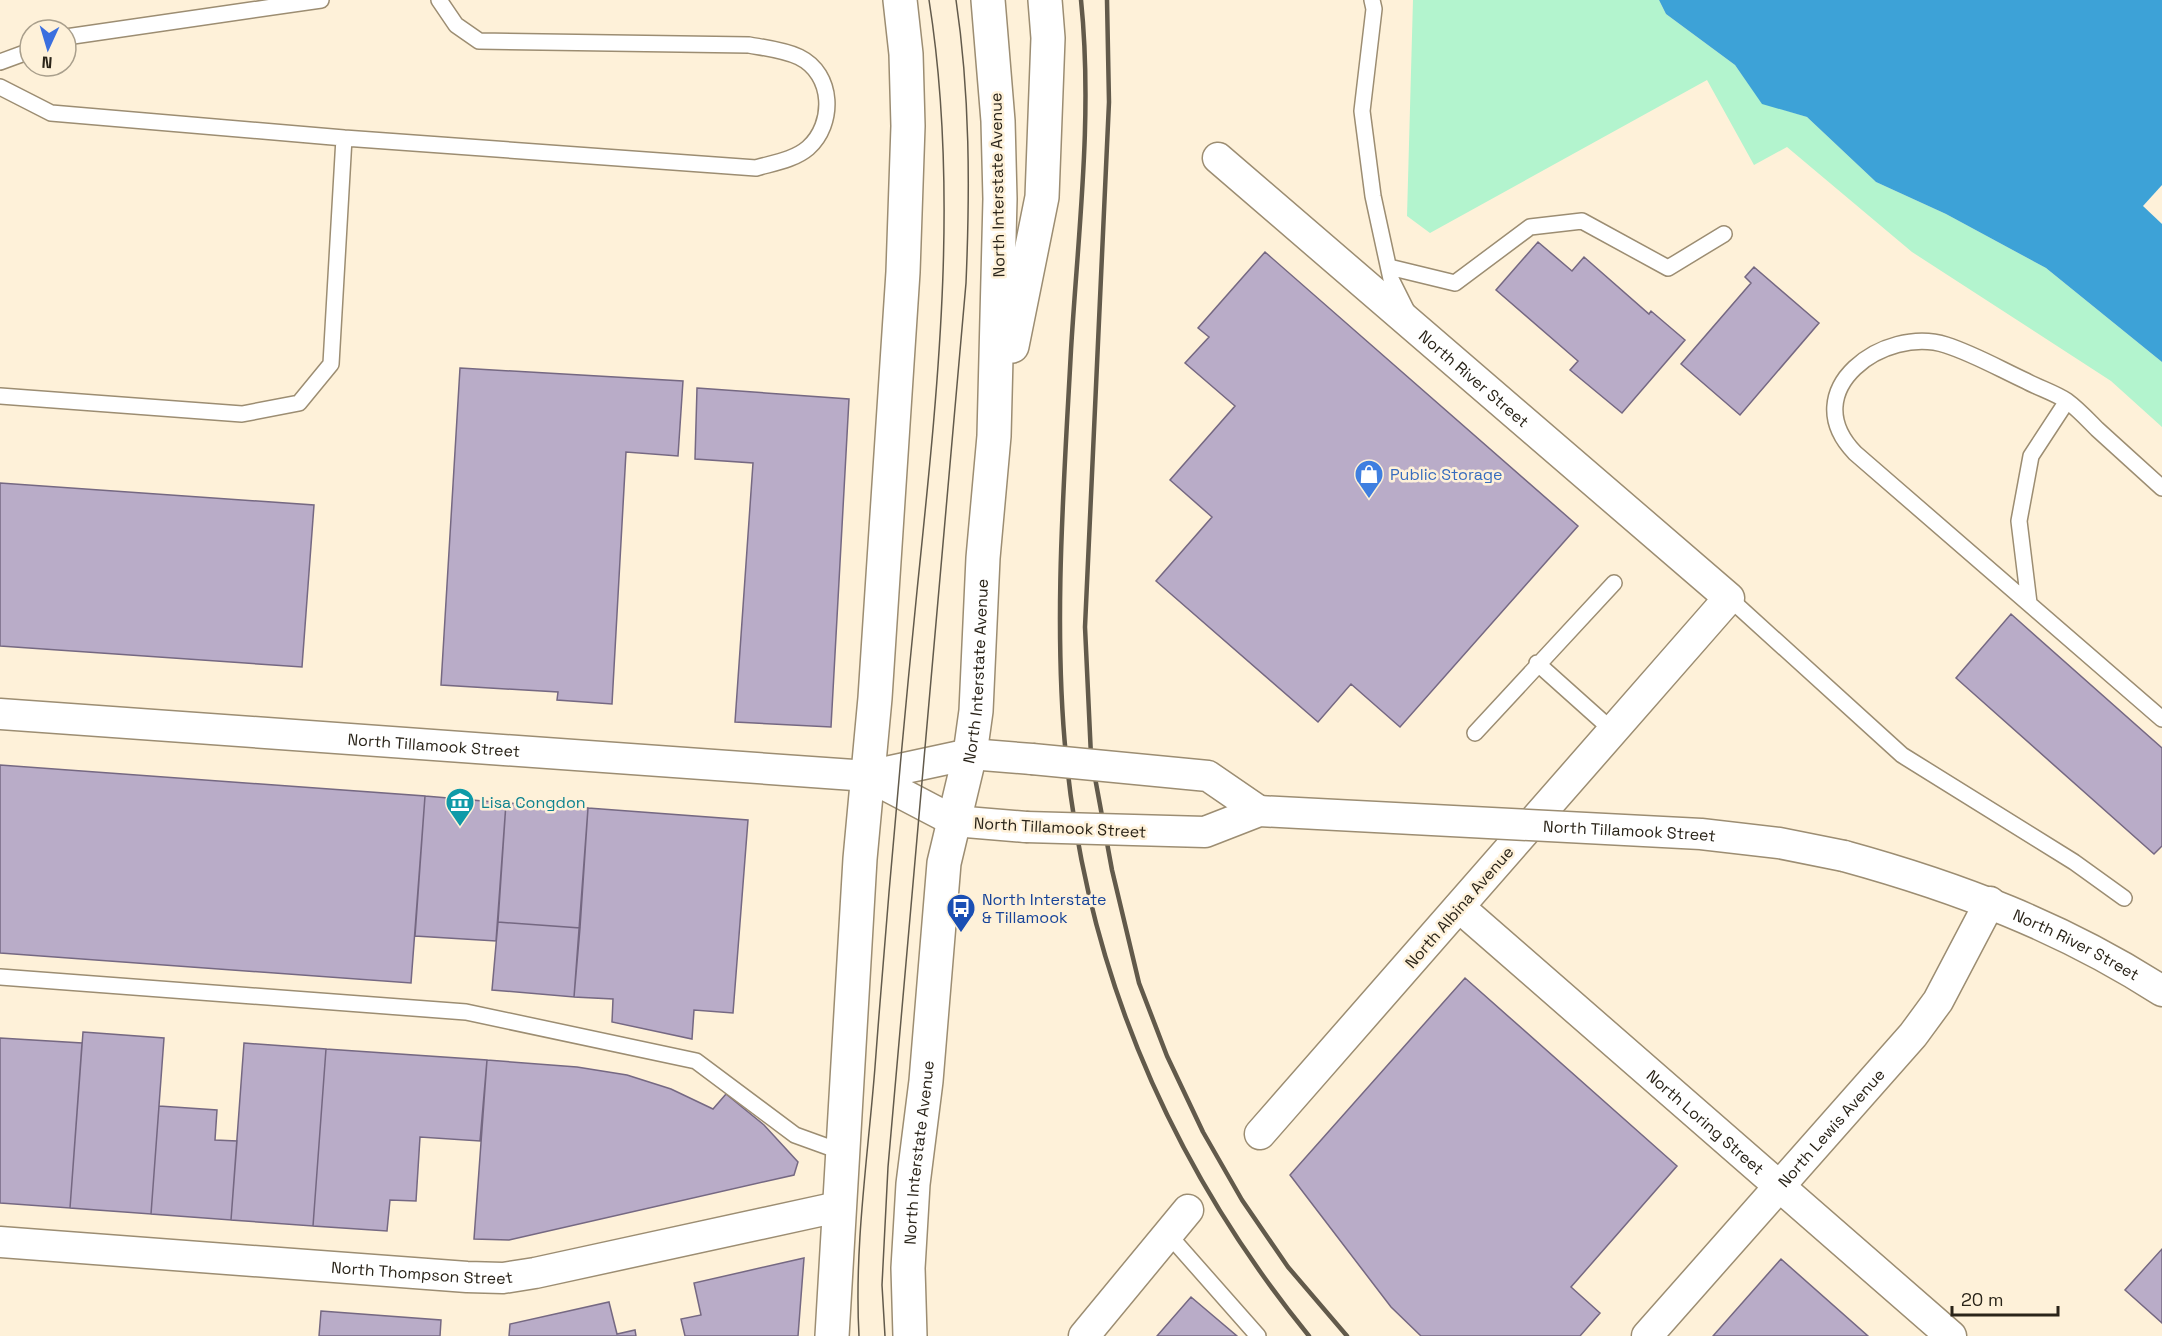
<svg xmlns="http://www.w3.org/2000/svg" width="2162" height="1336" viewBox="0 0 2162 1336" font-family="'Space Grotesk',sans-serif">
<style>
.green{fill:#b3f4ce}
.water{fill:#3da2d7}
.pier{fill:#fef1d9}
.building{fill:#b9acc8;stroke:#756882;stroke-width:1.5}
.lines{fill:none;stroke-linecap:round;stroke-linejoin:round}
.service-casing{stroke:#9c8d72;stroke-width:18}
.minor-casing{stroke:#9c8d72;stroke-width:33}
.tertiary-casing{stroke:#9c8d72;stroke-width:36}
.service{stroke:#fff;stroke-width:15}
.minor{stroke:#fff;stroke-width:30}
.tertiary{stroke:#fff;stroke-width:33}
.tram{stroke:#625a4b;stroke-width:1.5}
.rail{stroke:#625a4b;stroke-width:4.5}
.minor-bridge-casing{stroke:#9c8d72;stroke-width:33;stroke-linecap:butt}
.minor-bridge{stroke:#fff;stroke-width:30}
.labels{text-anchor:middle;stroke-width:5;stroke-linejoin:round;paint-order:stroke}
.street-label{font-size:16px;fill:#2a2419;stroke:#fef1d9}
.shop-label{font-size:16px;fill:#366cbe;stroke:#fef1d9;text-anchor:start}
.culture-label{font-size:16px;fill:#0d838f;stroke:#fef1d9;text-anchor:start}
.transit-label{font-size:16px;fill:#164399;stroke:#fef1d9;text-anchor:start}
</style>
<rect width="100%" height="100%" fill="#fef1d9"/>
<path class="green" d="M1413,0h246l7,14 69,51 27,38 45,14 69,65 70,32 100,54 116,94v65l-51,-46 -199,-129 -125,-105 -33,18 -47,-85 -277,153 -23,-17z"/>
<path class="water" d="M1659,0h503v362l-116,-94 -100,-54 -70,-32 -69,-65 -45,-13 -27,-39 -69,-51z"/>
<path class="pier" d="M2162,185v39l-19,-18z"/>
<path class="building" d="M1538,242l34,29 12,-14 65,57 2,-3 34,29 -63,73 -52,-43 8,-9 -82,-71z
M1265,252l313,274 -178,201 -49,-43 -33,38 -162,-141 56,-64 -42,-37 65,-74 -50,-43 24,-26 -11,-9z
M1754,267l65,56 -79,92 -59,-51 70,-81 -6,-6z
M460,368l223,13 -5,75 -52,-4 -14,252 -55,-4 1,-8 -117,-7z
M697,388l152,11 -18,328 -96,-5 18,-259 -58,-4z
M0,483l314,22 -12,162 -302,-21z
M2011,614l151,134v98l-8,8 -198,-176z
M0,765l425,31 -14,187 -411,-30z
M425,796l81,7 -10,138 -81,-5z
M506,803l82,5 -8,120 -82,-6z
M588,808l160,12 -15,193 -39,-3 -2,29 -80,-17 1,-23 -39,-2z
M498,922l82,6 -6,69 -82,-7z
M1465,978l212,188 -106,121 29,26 -20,23h-159l-30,-29 -101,-132z
M83,1032l81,6 -13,176 -81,-6z
M0,1038l82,5 -12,165 -70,-5z
M244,1043l82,6 -13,177 -82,-6z
M326,1049l161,11 -7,81 -60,-4 -4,64 -26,-1 -3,31 -74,-5z
M487,1060l90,7 50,8 44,14 42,20 13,-15 38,31 34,37 -4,13 -285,65 -35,-1z
M159,1106l58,4 -2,30 22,1 -6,79 -80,-6z
M2162,1249v74l-37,-33z
M804,1258l-6,78h-113l-4,-17 20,-4 -7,-32z
M1781,1259l87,77h-155z
M1191,1297l46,39h-80z
M609,1302l8,32 18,-4 1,6h-127l1,-12z
M321,1311l120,9 -1,16h-121z"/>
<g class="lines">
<g class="service-casing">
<path id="service" d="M1372,0l2,9 -12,102 11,85 18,83 16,32
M66,37l255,-37
M0,62l30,-11
M0,87l51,26 293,25 -13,226 -32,39 -57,11 -242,-18
M344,138l412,30c17,-5 38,-8 52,-20 27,-24 26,-74 -9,-91 -15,-7 -33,-9 -50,-12l-270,-4 -23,-16 -17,-25
M1389,267l66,16 75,-56 52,-6 86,47 56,-34
M2162,488c-22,-20 -43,-39 -65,-59 -9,-9 -19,-20 -30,-28 -12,-8 -28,-13 -41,-20 -26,-12 -52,-27 -80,-36 -61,-20 -152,45 -91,108l307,266
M1729,598l173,157 172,107 50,36
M2029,603l-10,-82 12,-65 36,-55
M1537,663l76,68
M1475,733l139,-150
M0,977l466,35 230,49 99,74 47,17
M1168,1234l90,102"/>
</g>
<g class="minor-casing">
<g id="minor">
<path id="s1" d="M1218,158l511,440 -469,536"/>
<path id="s2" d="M0,714l868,62 102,-22 62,5"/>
<path d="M868,776l86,45 72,6"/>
<path id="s3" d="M1844,856c113,31 219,71 318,135"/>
<path id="s4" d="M1459,907l492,429"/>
<path id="s5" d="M0,1242l467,35 36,1 32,-5 303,-66"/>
<path d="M1084,1336l104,-126"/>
<path id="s6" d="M1647,1336l266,-301 25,-34 52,-99"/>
</g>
</g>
<g class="tertiary-casing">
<g id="tertiary">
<path d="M1012,346l30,-149 6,-159 -3,-38"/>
<path d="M832,1336l28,-477 15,-161 28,-426 5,-146 -2,-72 -6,-54"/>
<path id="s7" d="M910,1336l-2,-68 5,-84 13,-103 18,-218 26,-109 6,-43 7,-153 11,-122 6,-237 -2,-78 -10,-121"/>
</g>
</g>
<use href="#service" class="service"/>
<use href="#minor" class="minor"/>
<use href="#tertiary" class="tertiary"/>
<path class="tram" d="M859,1336c-5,-89 9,-180 16,-269 12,-159 26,-317 42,-476 20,-196 43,-395 12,-591
M885,1336l-3,-51 6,-118 78,-884c4,-94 4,-189 -10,-283"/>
<path class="rail" d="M1081,0c12,117 -3,233 -10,350 -7,132 -18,275 -5,406 22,219 105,410 243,580
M1107,0l2,102 -24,525 6,129 21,114 27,113 28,73 36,76 39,68 46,67 59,69"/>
<g class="minor-bridge-casing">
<g id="minor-bridge">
<path d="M1032,759l176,17 51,35"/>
<path id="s8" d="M1026,827l179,5 54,-21 442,23 78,9 65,13"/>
</g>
</g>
<use href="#minor-bridge" class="minor-bridge"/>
</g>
<defs>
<g id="shop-pin" transform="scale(1.5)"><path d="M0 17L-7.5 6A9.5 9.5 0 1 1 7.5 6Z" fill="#3f7fe0" stroke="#fef1d9"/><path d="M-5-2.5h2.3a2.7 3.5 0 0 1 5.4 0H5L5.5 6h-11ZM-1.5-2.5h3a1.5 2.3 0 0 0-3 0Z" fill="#fff"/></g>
<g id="museum-pin" transform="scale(1.5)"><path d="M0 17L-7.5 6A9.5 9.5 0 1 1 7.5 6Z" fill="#0f9aa8" stroke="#fef1d9"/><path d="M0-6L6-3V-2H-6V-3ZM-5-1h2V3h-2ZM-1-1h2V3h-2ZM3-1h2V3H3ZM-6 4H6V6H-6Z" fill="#fff"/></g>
<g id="bus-pin" transform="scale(1.5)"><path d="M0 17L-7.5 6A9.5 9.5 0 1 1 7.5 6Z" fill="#1a4fb4" stroke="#fef1d9"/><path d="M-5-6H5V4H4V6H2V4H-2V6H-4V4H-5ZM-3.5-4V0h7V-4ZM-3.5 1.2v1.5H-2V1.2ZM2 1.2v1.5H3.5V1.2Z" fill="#fff"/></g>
</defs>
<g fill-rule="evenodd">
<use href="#shop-pin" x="1369" y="474"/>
<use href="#museum-pin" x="460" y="802"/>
<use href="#bus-pin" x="961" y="908"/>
</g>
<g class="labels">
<g class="street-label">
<text transform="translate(997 185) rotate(-91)" y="6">North Interstate Avenue</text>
<text dy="6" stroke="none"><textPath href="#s1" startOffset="338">North River Street</textPath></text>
<text dy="6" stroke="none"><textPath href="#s7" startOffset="670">North Interstate Avenue</textPath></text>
<text dy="6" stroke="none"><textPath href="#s2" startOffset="435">North Tillamook Street</textPath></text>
<text transform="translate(1060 827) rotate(3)" y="6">North Tillamook Street</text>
<text dy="6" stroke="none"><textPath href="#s8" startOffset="608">North Tillamook Street</textPath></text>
<text transform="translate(1459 907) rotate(-49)" y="6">North Albina Avenue</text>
<text dy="6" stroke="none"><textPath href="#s3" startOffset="249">North River Street</textPath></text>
<text dy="6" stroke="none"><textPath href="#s4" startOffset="327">North Loring Street</textPath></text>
<text dy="6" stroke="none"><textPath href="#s6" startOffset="278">North Lewis Avenue</textPath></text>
<text dy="6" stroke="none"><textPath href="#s7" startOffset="184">North Interstate Avenue</textPath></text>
<text dy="6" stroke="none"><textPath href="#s5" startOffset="423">North Thompson Street</textPath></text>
</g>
<g class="shop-label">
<text x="1390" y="480">Public Storage</text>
</g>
<g class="culture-label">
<text x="481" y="808">Lisa Congdon</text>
</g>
<g class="transit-label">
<text x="982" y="905">North Interstate<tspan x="982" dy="18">&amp; Tillamook</tspan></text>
</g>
</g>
<g transform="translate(48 48) rotate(184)"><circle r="28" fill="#fef1d9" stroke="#a99f8c" stroke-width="1.5"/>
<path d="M0-4.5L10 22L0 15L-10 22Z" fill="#3b6fdf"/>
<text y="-9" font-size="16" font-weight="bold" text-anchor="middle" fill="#2a2419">N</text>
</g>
<path d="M1952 1306v9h106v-9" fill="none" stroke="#2a2419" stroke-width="3"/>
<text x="1961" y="1306" font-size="18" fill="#2a2419" stroke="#fef1d9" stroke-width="4.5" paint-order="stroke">20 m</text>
</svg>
